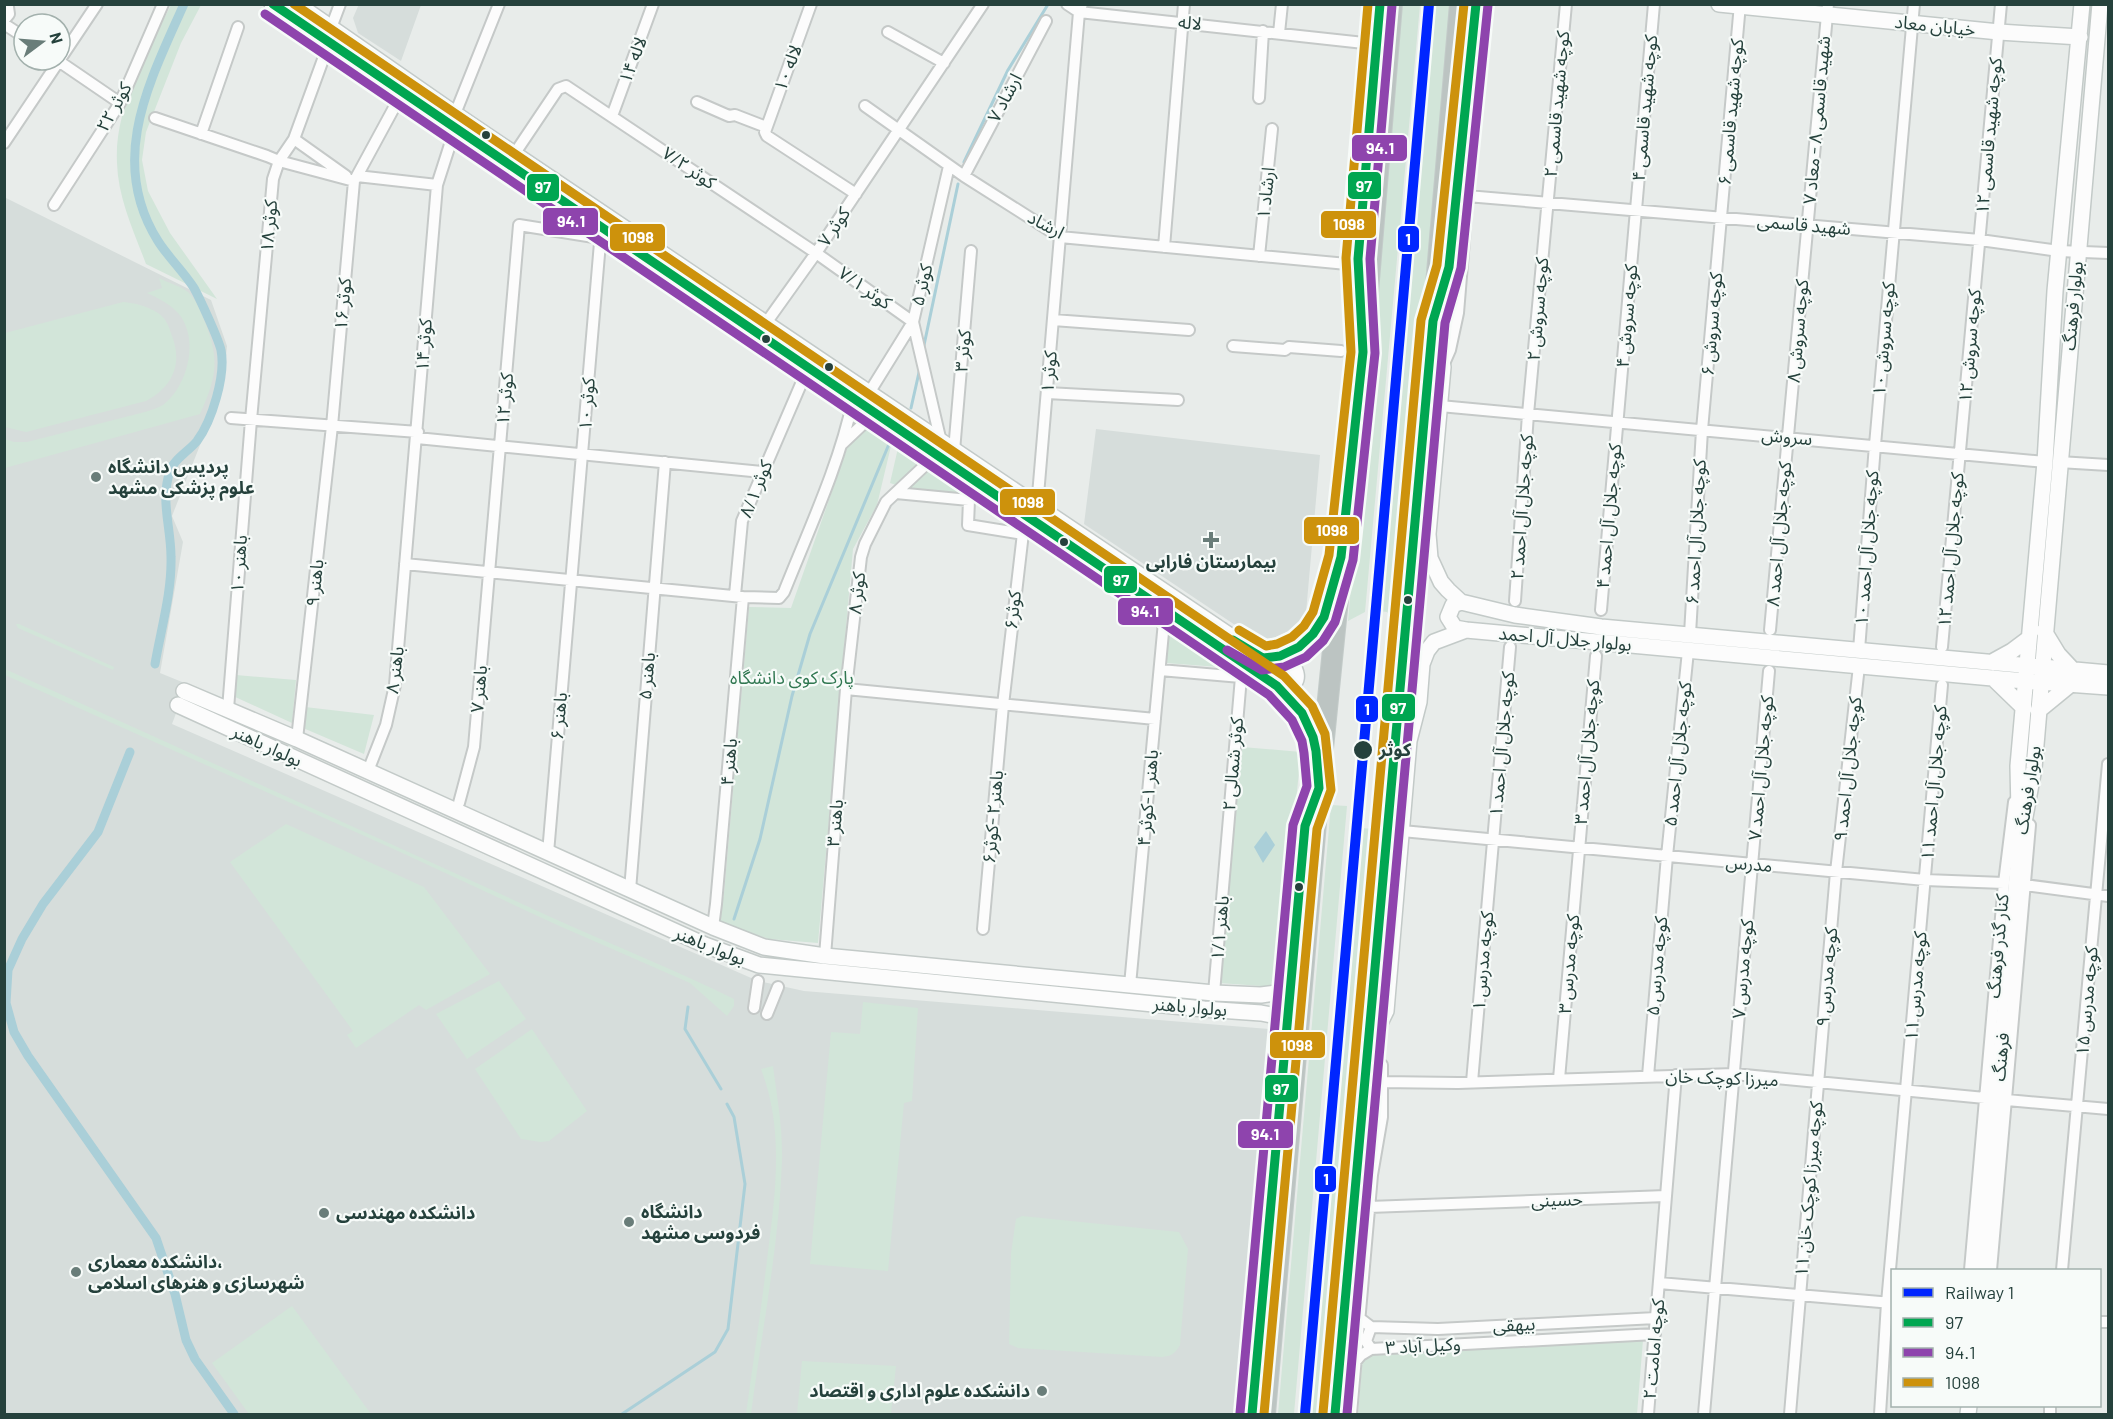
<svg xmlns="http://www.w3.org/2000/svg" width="2113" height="1419" viewBox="0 0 2113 1419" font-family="Barlow,'Noto Sans Arabic',sans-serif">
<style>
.built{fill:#d6dddb}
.green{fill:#d2e5d9}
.water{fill:#aacfd8}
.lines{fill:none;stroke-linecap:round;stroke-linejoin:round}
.stream{stroke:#aacfd8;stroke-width:3}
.canal{stroke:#aacfd8;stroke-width:9}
.street-casing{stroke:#c5c9c8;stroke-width:14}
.secondary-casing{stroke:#c3cac8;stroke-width:18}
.highway-casing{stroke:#c3cbc9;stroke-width:22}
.street{stroke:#fcfcfc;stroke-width:10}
.secondary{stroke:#fcfcfc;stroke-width:15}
.highway{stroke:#bcc4c2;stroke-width:20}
.bus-1-casing{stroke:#f7fbf9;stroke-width:14}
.bus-2-casing{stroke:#f7fbf9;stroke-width:14}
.bus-3-casing{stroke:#f7fbf9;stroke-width:14}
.bus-1{stroke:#00a651;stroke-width:9}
.bus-2{stroke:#8e44ad;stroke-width:9}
.bus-3{stroke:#cd920c;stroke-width:9}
.rail-1-casing{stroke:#f7fbf9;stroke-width:15}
.rail-1{stroke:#0026ff;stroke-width:10}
.bus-dot{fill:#25413c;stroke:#f7fbf9;stroke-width:2}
.poi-dot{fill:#697d79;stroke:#f7fbf9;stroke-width:2}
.labels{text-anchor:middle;stroke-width:4.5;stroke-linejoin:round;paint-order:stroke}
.street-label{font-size:18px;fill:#25413c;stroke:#f7fbf9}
.poi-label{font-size:18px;font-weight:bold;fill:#25413c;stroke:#f7fbf9;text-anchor:start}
.park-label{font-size:18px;fill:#307751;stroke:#f7fbf9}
.stop-label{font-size:18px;font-weight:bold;fill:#25413c;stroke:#f7fbf9;text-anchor:start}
.line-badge{stroke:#f7fbf9;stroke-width:2}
.badge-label{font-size:16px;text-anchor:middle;font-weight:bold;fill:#fff}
</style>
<rect width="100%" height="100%" fill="#e8ecea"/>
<path class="built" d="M359,4l62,1 -20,56 -43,-28 -5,-15z
M4,197l207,103 16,46 -4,41 -51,129 11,26 -23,131 27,11 -15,40 586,257 46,10 465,38 -31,385h-1233z
M1096,429l224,26 -15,169 -43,19 -178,-119z"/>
<path class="green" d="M171,5h30l-20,38 -35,89 -4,28 6,31 22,42 47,66 -71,-35c-12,-32 -28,-66 -29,-101 -3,-55 30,-111 54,-158z
M1402,5h18l-55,607 -17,9z
M1433,5h17l-54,620 -9,-13 -8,-1z
M159,278c9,5 22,8 29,14 8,7 13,20 16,28 16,39 13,56 -4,94l-195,54v-29l9,3h13l118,-30c6,-2 13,-4 18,-7 25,-19 37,-67 15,-92 -8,-9 -20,-15 -31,-20l15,-5z
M123,302c12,1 24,4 35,11 8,5 11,14 14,23 11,29 0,51 -26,65l-120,31 -21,-5v-94z
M872,424l19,22 -14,59 -24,44 -35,394 -49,-4 -50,-17 5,-29 25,-286 42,1 59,-168z
M898,448l21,15 -23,22 -6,-2z
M930,469l38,25 -48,-2 -10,-4z
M16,624h3l95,43 -1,3 -95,-42z
M1169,635l49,32 -52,-4z
M5,669c183,83 367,166 550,250 60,27 120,51 179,80v7l-7,10 -37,-33 -135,-59 -157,-73 -393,-176z
M236,675l60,5 -4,43 -59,-27z
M305,707l69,8 -10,39 -61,-26z
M1242,747l59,5 -24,235 -58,-4z
M1331,805l16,1 -53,608h-16z
M286,824l138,63 66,87 -64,36 -7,-5 -63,43 -9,-13 6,-4 -123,-169z
M1359,828l17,1 -51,585h-16z
M499,981l27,38 -59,40 -31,-45z
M863,1002l55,6 -6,93 -8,2 -16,168 -78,-7 21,-232 29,2z
M532,1029l55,82 -38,30 -8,1 -20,-3 -46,-70z
M773,1066c4,31 10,63 9,95 -3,85 -20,169 -31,253h-5c7,-51 15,-103 21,-154 8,-64 18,-129 -6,-191z
M1022,1216l157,16 9,17 -8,96c-5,9 -9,11 -18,12l-144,-9 -9,-4 2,-91 5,-34z
M292,1306l79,108h-122l-37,-51z
M1643,1340l-6,74h-279l5,-61z
M802,1361l94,5 -5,48h-94z"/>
<path class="water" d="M1266,831l9,14 -12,18 -9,-16z"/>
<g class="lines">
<path class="stream" d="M964,162l44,-92 39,-64
M923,350l35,-166
M911,408l9,-40
M734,919l26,-80 32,-143 18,-62 79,-190
M688,1007l-3,22 36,60
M622,1414l93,-62 13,-23 17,-145 -11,-67 -7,-13"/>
<path class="canal" d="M155,664c6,-35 17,-72 16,-107 0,-30 -11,-57 -1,-86 3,-11 19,-20 27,-30 15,-20 29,-66 24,-91 -3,-12 -21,-51 -27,-62 -11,-17 -26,-31 -36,-47 -51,-81 -8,-160 26,-237
M130,752l-32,80 -55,72 -21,35 -14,31 -2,33 8,29 14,24 128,182 19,56 11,46 9,19 39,55"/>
<g class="street-casing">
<path id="street" d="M811,4l-46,128 2,4 89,58
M1067,4l12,8 285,31
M4,5l4,2 1,7 -5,6
M4,24l20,13
M331,28l9,-24
M888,32l56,31
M1279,33l3,-29
M57,60l63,43
M1259,98l4,-67
M697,102l32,14 6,-1 31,12
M865,106l99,70 96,61 287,27
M455,114l44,-110
M612,116l41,-112
M155,118l112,38 12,5 75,20 3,-5 80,9
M201,134l37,-107
M294,139l52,37
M4,143l93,-139
M515,153l43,-64 8,-3 250,167 97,69 28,120
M357,176l45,-83
M964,176l82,-155
M1467,196l513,44 79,11 49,2
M54,205l66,-102 43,-99
M1164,247l20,-243
M1259,256l13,-127
M1053,320l136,10
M766,323l50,-70 167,-249
M1233,346l52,4 4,-3 52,4
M1443,366l7,-16 8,-37 16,-195
M869,393l44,-71 36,-156
M1047,393l131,7
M1440,406l605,56
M231,418l187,14
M417,438l345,34
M842,444l19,-18 16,-11
M954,451l17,-200
M2059,462l49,3
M896,493l73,7 -1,25 55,9
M1037,507l42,-495 3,-8
M405,564l338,33 36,1 5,-6c25,-63 55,-126 69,-192
M735,595l7,-74 59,-137
M1515,601l13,-187 38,-410
M1601,610l53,-606
M1770,630l58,-626
M1690,634l12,-204 38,-426
M1942,647l59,-643
M1859,650l16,-205 39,-441
M1160,670l81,7
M846,689l309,30
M228,709l23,-289 22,-241 6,-18 15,-22 35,-96
M297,739l35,-313 22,-245
M368,771l18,-46 9,-40 42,-500 18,-56
M459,803l15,-56 45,-522 81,13
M1402,831l523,49 79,3
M548,853l53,-622
M2025,885l83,11
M630,890l35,-428
M713,927l3,-23 27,-307
M983,929l20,-224 22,-189
M825,956l21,-267 15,-132 4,-13 21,-42 50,-47
M1130,985l35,-374
M1214,993l27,-316 8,-9
M754,1008l4,-27
M767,1014l11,-27
M1648,1076l19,-220 21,-205
M1559,1079l37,-423
M1381,1082l77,1 276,-9 251,24
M1472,1082l38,-435
M2007,1100l101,9
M1369,1207l297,-11
M1970,1270l34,-387 10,-81
M1991,1270l39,-445
M2062,1270l46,-506
M1659,1283l233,20
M1358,1317l13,10 67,2 218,-11
M2100,1322h8
M1371,1349l-5,-8 5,-14
M1355,1362l6,-7 10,-6 284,-15
M1351,1414l21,-239 10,-58v-52
M1648,1414l28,-339
M1704,1414l65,-743
M1790,1414l46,-542 23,-206
M1880,1414l7,-111 55,-618
M2050,1414v-8"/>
</g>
<g class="secondary-casing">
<path id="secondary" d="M272,4l1005,682c22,22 37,43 40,75
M297,4l158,110 808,544c48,-6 57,-29 70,-72
M1719,4l280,28 81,5
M1436,333l7,34 -15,167 2,24 11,24 7,8 13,12 54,13 86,12 507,46
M1461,602l-8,3 -5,12 7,11 11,2
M2044,631l14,23 14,15
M1269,660l23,5c10,14 2,25 -15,21
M1992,662l20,-11 16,-12
M1993,678l31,30
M184,691l113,48 416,188 51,20 61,9 389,37 47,2 30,-4
M178,705l527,240 54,20 445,44 57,4 27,5 17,-192 8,-21
M2038,711l33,-27
M2019,812l-1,-46 27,-304 10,-171 27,-287
M1372,1039l14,-28 23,-270 10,-39 3,-38 5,-13 7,-9 32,-12 559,51 83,6
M1981,1270l39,-426 14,-76 66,-764
M1968,1414l1,-8"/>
</g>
<g class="highway-casing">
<path id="highway" d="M1459,165l17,-161
M1265,1414l54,-626 44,-436 29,-348
M1335,1414l74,-814 51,-596"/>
</g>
<use href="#street" class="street"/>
<use href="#secondary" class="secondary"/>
<use href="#highway" class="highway"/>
<g class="bus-1-casing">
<path id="bus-1" d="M273,4l1004,682 25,27 11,24 3,14 3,37 -14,38 -53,588
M1233,640l30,18 17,-2 19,-9 14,-13 11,-17 17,-60 22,-205 -5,-93 22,-255
M1335,1414l98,-1093 16,-54 27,-263"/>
</g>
<g class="bus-2-casing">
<path id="bus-2" d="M265,14l1004,681 23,25 10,21 2,12 3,33 -14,39 -53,588
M1227,650l35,20 22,-3 22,-10 17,-16 12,-19 18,-62 22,-207 -5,-94 22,-254
M1347,1414l98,-1091 16,-55 27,-263"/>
</g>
<g class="bus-3-casing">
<path id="bus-3" d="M294,4l990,672 28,30 13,28 6,56 -14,39 -53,585
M1239,630l27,16 11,-2 15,-7 12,-11 9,-14 16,-57 22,-203 -5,-94 22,-254
M1323,1413l98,-1093 16,-55 27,-261"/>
</g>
<use href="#bus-1" class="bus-1"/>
<use href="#bus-2" class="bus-2"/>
<use href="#bus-3" class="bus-3"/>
<g class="rail-1-casing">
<path id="rail-1" d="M1305,1414l124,-1410"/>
</g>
<use href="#rail-1" class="rail-1"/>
</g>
<g class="bus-dot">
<circle cx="486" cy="135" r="5"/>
<circle cx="766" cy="339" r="5"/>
<circle cx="829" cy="367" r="5"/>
<circle cx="1064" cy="542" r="5"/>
<circle cx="1408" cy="600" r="5"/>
<circle cx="1363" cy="750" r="10"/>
<circle cx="1299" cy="887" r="5"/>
</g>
<g class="poi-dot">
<circle cx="96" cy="477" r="6"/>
<path d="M1208 531h6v6h6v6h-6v6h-6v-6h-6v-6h6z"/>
<circle cx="324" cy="1213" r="6"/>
<circle cx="629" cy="1222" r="6"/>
<circle cx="76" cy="1272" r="6"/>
<circle cx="1042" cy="1391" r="6"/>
</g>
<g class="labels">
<g class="street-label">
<text transform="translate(1190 23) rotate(6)" y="6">لاله</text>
<text transform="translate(1935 26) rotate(6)" y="6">خیابان معاد</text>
<text transform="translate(633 60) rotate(-69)" y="6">لاله ۱۴</text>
<text transform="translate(788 68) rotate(-69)" y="6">لاله ۱۰</text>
<text transform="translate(1005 98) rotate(-62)" y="6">ارشاد ۷</text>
<text transform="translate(1557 104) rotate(-85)" y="6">کوچه شهید قاسمی ۲</text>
<text transform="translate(114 107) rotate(-61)" y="6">کوثر ۲۲</text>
<text transform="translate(1645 108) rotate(-85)" y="6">کوچه شهید قاسمی ۴</text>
<text transform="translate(1731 112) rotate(-85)" y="6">کوچه شهید قاسمی ۶</text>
<text transform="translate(1817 120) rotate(-85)" y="6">شهید قاسمی ۸ - معاد ۷</text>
<text transform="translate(1989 136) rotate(-85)" y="6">کوچه شهید قاسمی ۱۲</text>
<text transform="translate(689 168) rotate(34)" y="6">کوثر ۷/۲</text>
<text transform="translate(1266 193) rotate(-84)" y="6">ارشاد ۱</text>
<text transform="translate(1046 225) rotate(28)" y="6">ارشاد</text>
<text transform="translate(1804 225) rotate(5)" y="6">شهید قاسمی</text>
<text transform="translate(269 226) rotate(-85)" y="6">کوثر ۱۸</text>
<text transform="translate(834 227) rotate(-56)" y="6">کوثر ۷</text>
<text transform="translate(922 285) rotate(-77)" y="6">کوثر ۵</text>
<text transform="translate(865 288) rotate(35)" y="6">کوثر ۷/۱</text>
<text transform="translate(343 304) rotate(-85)" y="6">کوثر ۱۶</text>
<text transform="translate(2073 306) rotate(-85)" y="6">بولوار فرهنگ</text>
<text transform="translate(1538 309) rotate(-85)" y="6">کوچه سروش ۲</text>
<text transform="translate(1627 316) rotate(-85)" y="6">کوچه سروش ۴</text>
<text transform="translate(1712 324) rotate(-85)" y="6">کوچه سروش ۶</text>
<text transform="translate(1798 331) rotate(-85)" y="6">کوچه سروش ۸</text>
<text transform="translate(1884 339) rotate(-85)" y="6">کوچه سروش ۱۰</text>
<text transform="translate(424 345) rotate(-86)" y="6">کوثر ۱۴</text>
<text transform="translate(1970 346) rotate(-85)" y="6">کوچه سروش ۱۲</text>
<text transform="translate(963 351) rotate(-85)" y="6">کوثر ۳</text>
<text transform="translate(1049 372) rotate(-85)" y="6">کوثر ۱</text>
<text transform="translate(505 399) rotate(-85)" y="6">کوثر ۱۲</text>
<text transform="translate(587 404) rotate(-86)" y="6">کوثر ۱۰</text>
<text transform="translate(1787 437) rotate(5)" y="6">سروش</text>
<text transform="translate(756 489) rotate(-68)" y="6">کوثر ۸/۱</text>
<text transform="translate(1522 507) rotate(-86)" y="6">کوچه جلال آل احمد ۲</text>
<text transform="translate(1609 516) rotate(-85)" y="6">کوچه جلال آل احمد ۴</text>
<text transform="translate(1696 532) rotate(-87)" y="6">کوچه جلال آل احمد ۶</text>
<text transform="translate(1779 534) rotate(-85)" y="6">کوچه جلال آل احمد ۸</text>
<text transform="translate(1867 548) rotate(-86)" y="6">کوچه جلال آل احمد ۱۰</text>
<text transform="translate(1951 550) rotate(-85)" y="6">کوچه جلال آل احمد ۱۲</text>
<text transform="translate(239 564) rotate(-86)" y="6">باهنر ۱۰</text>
<text transform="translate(315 583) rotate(-84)" y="6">باهنر ۹</text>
<text transform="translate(857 593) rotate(-84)" y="6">کوثر ۸</text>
<text transform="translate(1013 610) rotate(-84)" y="6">کوثر۶</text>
<text transform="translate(1565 639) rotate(5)" y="6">بولوار جلال آل احمد</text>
<text transform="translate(395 670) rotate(-83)" y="6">باهنر ۸</text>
<text transform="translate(647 676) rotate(-85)" y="6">باهنر ۵</text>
<text transform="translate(479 689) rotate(-85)" y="6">باهنر ۷</text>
<text transform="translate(559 716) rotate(-85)" y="6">باهنر ۶</text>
<text transform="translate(1502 744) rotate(-85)" y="6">کوچه جلال آل احمد ۱</text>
<text transform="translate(267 746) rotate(25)" y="6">بولوار باهنر</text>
<text transform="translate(1587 752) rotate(-85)" y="6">کوچه جلال آل احمد ۳</text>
<text transform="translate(1678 754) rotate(-84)" y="6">کوچه جلال آل احمد ۵</text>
<text transform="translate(729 762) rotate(-85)" y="6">باهنر ۴</text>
<text transform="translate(1233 764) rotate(-85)" y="6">کوثر شمالی ۲</text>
<text transform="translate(1761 768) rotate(-85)" y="6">کوچه جلال آل احمد ۷</text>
<text transform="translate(1848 769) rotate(-84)" y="6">کوچه جلال آل احمد ۹</text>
<text transform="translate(1934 783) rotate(-85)" y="6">کوچه جلال آل احمد ۱۱</text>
<text transform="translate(2028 790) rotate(-81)" y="6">بولوار فرهنگ</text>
<text transform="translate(1148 798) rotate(-85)" y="6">باهنر ۱-کوثر ۴</text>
<text transform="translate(993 817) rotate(-85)" y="6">باهنر۲ -کوثر۶</text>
<text transform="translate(835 823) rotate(-85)" y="6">باهنر ۳</text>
<text transform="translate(1749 864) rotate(5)" y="6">مدرس</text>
<text transform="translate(1220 928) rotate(-85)" y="6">باهنر ۱/۱</text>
<text transform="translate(710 946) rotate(22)" y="6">بولوار باهنر</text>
<text transform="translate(1998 946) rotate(-85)" y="6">کنار گذر فرهنگ</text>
<text transform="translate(1483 961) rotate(-85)" y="6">کوچه مدرس ۱</text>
<text transform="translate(1569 964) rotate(-85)" y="6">کوچه مدرس ۳</text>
<text transform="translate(1657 966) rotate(-85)" y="6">کوچه مدرس ۵</text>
<text transform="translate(1743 969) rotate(-85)" y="6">کوچه مدرس ۷</text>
<text transform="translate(1827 977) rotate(-85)" y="6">کوچه مدرس ۹</text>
<text transform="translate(1916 986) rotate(-85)" y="6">کوچه مدرس ۱۱</text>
<text transform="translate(2087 1001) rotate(-85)" y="6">کوچه مدرس ۱۵</text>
<text transform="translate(1190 1007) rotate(5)" y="6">بولوار باهنر</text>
<text transform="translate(2001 1057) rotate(-85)" y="6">فرهنگ</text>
<text transform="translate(1722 1078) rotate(2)" y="6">میرزا کوچک خان</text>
<text transform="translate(1809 1189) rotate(-85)" y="6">کوچه میرزا کوچک خان ۱۱</text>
<text transform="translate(1557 1200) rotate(-2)" y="6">حسینی</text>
<text transform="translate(1514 1325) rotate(-3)" y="6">بیهقی</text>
<text transform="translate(1423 1346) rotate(-3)" y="6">۳ وکیل آباد</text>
<text transform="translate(1654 1349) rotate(-85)" y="6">کوچه امامت ۲</text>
</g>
<g class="poi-label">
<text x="108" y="473">پردیس دانشگاه<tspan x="108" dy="21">علوم پزشکی مشهد</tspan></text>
<text x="1211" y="568" text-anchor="middle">بیمارستان فارابی</text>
<text x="641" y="1218">دانشگاه<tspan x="641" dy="21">فردوسی مشهد</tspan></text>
<text x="336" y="1219">دانشکده مهندسی</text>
<text x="88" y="1268">دانشکده معماری،<tspan x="88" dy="21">شهرسازی و هنرهای اسلامی</tspan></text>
<text x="1030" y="1397" text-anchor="end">دانشکده علوم اداری و اقتصاد</text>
</g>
<g class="park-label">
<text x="792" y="684">پارک کوی دانشگاه</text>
</g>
<g class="stop-label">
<text x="1379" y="756">کوثر</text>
</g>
</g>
<g class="line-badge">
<rect x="1351" y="134" width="57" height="28" rx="6" fill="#8e44ad"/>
<rect x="1347" y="171" width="35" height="29" rx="6" fill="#00a651"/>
<rect x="526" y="173" width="34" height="29" rx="6" fill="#00a651"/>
<rect x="542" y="207" width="57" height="29" rx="6" fill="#8e44ad"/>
<rect x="1320" y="210" width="57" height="29" rx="6" fill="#cd920c"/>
<rect x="609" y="223" width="57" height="29" rx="6" fill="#cd920c"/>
<rect x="1397" y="225" width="23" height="28" rx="6" fill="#0026ff"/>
<rect x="999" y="488" width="57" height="28" rx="6" fill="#cd920c"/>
<rect x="1303" y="516" width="57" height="29" rx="6" fill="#cd920c"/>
<rect x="1103" y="565" width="35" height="29" rx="6" fill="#00a651"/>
<rect x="1117" y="597" width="57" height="29" rx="6" fill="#8e44ad"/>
<rect x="1381" y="693" width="35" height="29" rx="6" fill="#00a651"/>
<rect x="1355" y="695" width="24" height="28" rx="6" fill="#0026ff"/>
<rect x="1269" y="1031" width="57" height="28" rx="6" fill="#cd920c"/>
<rect x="1264" y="1074" width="35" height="29" rx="6" fill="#00a651"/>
<rect x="1237" y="1120" width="57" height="29" rx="6" fill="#8e44ad"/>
<rect x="1314" y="1165" width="23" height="28" rx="6" fill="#0026ff"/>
</g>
<g class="badge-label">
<text x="1380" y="154">94.1</text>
<text x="1364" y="192">97</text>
<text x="543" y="193">97</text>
<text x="571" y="227">94.1</text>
<text x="1349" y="230">1098</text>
<text x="638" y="243">1098</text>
<text x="1408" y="245">1</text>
<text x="1028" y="508">1098</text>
<text x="1332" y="536">1098</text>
<text x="1121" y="586">97</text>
<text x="1145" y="617">94.1</text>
<text x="1398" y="714">97</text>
<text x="1367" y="715">1</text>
<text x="1297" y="1051">1098</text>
<text x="1281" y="1095">97</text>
<text x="1265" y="1140">94.1</text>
<text x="1326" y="1185">1</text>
</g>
<rect width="2113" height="1419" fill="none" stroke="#25413c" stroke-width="12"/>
<rect x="1891" y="1269" width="210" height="138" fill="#f7fbf9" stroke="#a3b1ad" stroke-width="1.5"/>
<rect x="1903" y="1288" width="30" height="9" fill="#0026ff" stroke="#a3b1ad" stroke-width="1.5"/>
<text x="1945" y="1299" font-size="18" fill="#25413c">Railway 1</text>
<rect x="1903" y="1318" width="30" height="9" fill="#00a651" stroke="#a3b1ad" stroke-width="1.5"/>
<text x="1945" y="1329" font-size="18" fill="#25413c">97</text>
<rect x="1903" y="1348" width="30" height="9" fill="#8e44ad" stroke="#a3b1ad" stroke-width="1.5"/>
<text x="1945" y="1359" font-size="18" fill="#25413c">94.1</text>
<rect x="1903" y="1378" width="30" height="9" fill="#cd920c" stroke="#a3b1ad" stroke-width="1.5"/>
<text x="1945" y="1389" font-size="18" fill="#25413c">1098</text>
<g transform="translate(42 42) rotate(74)"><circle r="28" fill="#f7fbf9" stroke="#a3b1ad" stroke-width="1.5"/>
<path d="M0-4.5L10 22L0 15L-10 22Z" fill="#697d79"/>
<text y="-9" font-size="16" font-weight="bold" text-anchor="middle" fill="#25413c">N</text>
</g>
</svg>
